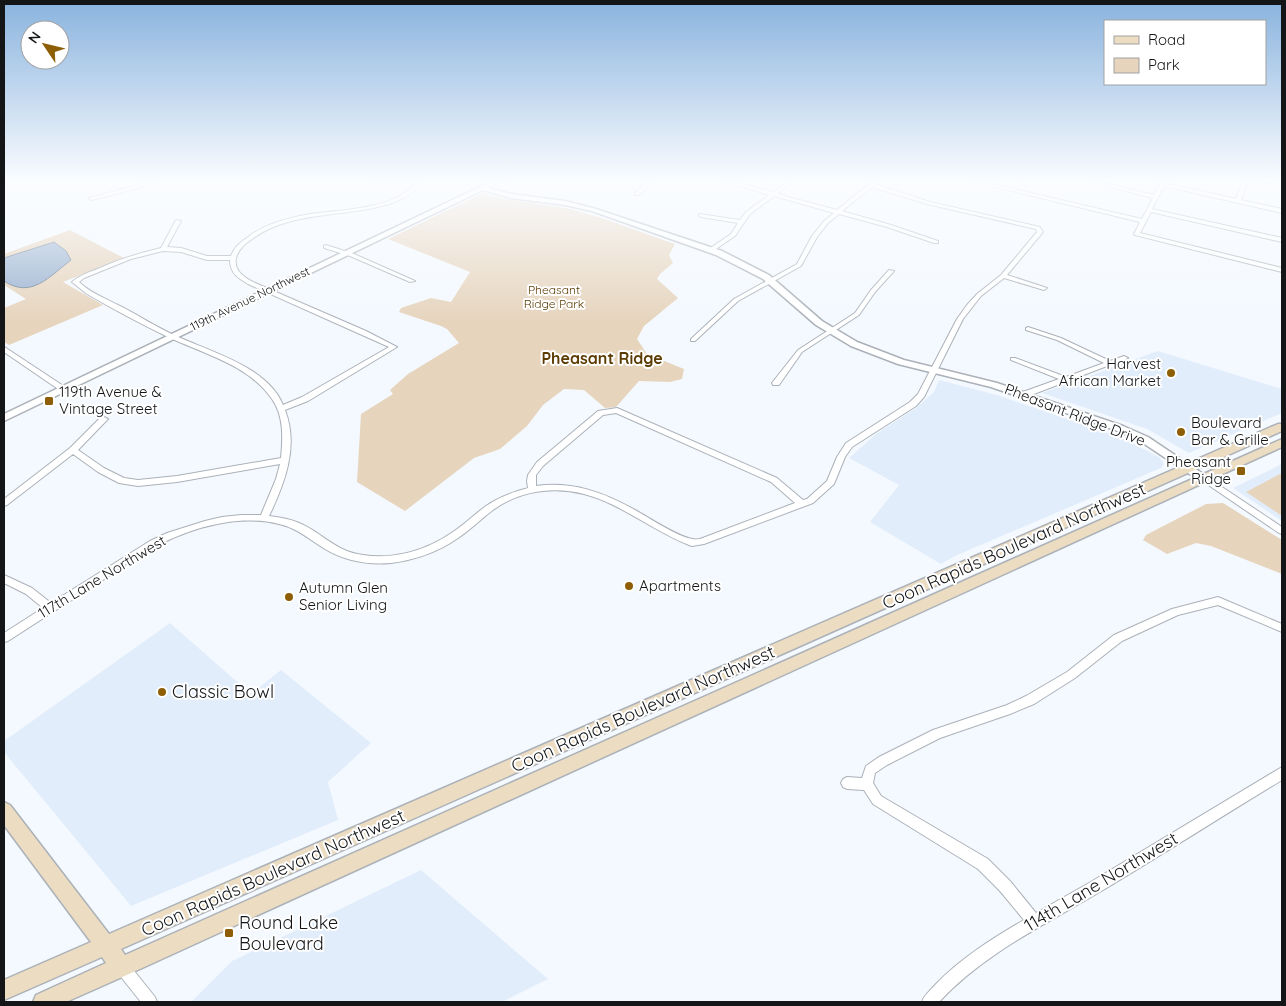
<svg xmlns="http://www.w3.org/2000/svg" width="1286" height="1006" viewBox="0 0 1286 1006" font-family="Quicksand,sans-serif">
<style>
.built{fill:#e2edfb}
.green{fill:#e6d4bd}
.water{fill:#9ab2d0;stroke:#728398}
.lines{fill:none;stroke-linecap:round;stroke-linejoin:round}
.minor-casing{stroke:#abb1b8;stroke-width:2}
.tertiary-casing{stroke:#abb1b8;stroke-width:3}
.secondary-casing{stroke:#abb1b8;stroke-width:3}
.minor{fill:#fff;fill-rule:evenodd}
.tertiary{fill:#fff;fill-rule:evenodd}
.secondary{fill:#ecdcc2;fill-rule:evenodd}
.poi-dot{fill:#8d5e06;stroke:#fff;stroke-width:2}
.labels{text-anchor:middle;stroke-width:4;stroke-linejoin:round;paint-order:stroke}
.far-park-label{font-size:12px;fill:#5b3a00;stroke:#fff}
.far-street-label{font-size:12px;fill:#131517;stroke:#fff}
.poi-label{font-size:15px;fill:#131517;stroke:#fff;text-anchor:start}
.street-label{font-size:15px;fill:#131517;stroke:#fff}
.neighbourhood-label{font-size:16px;font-weight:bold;fill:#5b3b01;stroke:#fff}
.near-street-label{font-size:18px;fill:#131517;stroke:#fff}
.near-poi-label{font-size:18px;fill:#131517;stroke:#fff;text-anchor:start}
</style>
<rect width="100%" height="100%" fill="#f4f9ff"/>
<path class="built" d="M1158,351l124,38v24l-93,40 -42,-24 -105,-36z
M939,380l58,15 125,43 37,19 5,7 -3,4 -206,88 -14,8 -71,-42 29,-37 -50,-27 27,-24 40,-26 18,-16z
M1282,464v57l-49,-33z
M170,623l81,71 30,-24 90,73 -43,39 10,38 -207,86 -127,-154v-11z
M421,870l127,109 -46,23h-311l41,-41z"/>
<path class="green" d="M483,193c28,9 58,10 87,16 36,9 70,23 105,35l-6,11 4,8 -13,11 -3,5 21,19 -34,28 -7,13 10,15 37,15 -2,10 -12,3 -31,-1 -23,26 -11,1 -21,-18 -20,-1 -21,16 -16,21 -27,23 -26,9 -69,53 -48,-29 4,-68 32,-20 -3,-4 18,-16 51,-31 -12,-14 -6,-3 -42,-14 2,-4 30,-10 20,4 19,-30 -82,-33z
M70,230l54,28 -61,24 40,23 -94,40 -5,-3v-34l22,-9 -22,-14v-31z
M1282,473v43l-36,-24z
M1223,503l59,37v34l-71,-28 -15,-3 -29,11 -24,-14 3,-5 60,-31z"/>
<path class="water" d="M54,242l12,9 5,9c-22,17 -40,39 -67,21v-23z"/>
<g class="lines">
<g class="minor-casing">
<path id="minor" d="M147,181h7l-19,8 -43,11 -3,-2 42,-11z
M370,181h53c-8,12 -20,18 -34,23 -45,14 -97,6 -137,35 -6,4 -12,9 -15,16 -5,14 5,21 16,27l113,49 31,16 -89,54 -23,9c14,36 0,73 -16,106 10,1 21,3 30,7 24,10 35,28 64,32 32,5 64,-5 90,-23 12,-8 22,-18 33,-26 13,-9 27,-14 42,-18l-1,-7 1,-6 9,-13 61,-51 19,-3 160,70 26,22 4,-1 20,-18 10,-24 9,-14 64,-41 8,-8 39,-75 10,-14 10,-11 24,-19 36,-43 -1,-3 -109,-25 -55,-17 -30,24 49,14 47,16v2h-4l-47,-16 -48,-13 -11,9 -11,14 -16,29 -63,35 -43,40h-4v-2l43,-40 63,-35 15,-28 12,-15 10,-8 -60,-17 -24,18 -15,22 -22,15h-4v-2l22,-15 7,-11 -37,-6 -2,-1v-2l41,6 6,-8 23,-17 -45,-14h8l41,11 15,-11h5l-16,13 60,16 36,-29h5l-3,3 55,18 110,25 3,5 -36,43 40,13 -3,2 -40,-12 -23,18 -18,23 -39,78 -8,9 -64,41 -7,10 -11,27 -21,19 -109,41 -12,2 -3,-1c-36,-14 -69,-42 -105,-51 -31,-8 -65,-3 -91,16 -12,9 -23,20 -35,28 -20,14 -43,22 -67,25 -23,2 -46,-2 -66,-14 -16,-10 -28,-21 -46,-25 -40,-10 -85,3 -121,21 -23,11 -43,27 -64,41 -29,18 -58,37 -86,55l-4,1v-9l39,-25 -17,-14 -22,-11v-8l28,13 19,15 99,-62 17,-8 38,-12 17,-4 19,-2h20l15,-36 4,-15 -103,18 -39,4 -19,-3 -21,-11 -25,-18 -66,51 -3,1v-7l66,-51 31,-31h3l4,2 -30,31 26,18 20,10 14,2 39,-4 104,-18c2,-20 3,-42 -9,-59 -23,-34 -68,-45 -104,-62 -27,-13 -55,-28 -81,-43l-15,-12c8,-7 18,-10 28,-14 20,-9 40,-15 61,-20l15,-28 5,1 -14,26 14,1 26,8h24c3,-9 10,-14 17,-19 17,-13 37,-18 57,-22 33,-6 90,-4 112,-33h-45zM163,251l18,1 26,8h23c0,13 8,18 18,24l141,63 -87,50 -19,8c-15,-38 -72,-53 -107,-69 -20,-9 -38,-21 -58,-31 -13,-7 -28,-12 -39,-23l5,-4 47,-19zM616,413l155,69 24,21 -95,36c-2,0 -5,1 -7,0 -14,-1 -45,-22 -58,-29 -32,-18 -63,-29 -99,-24v-11l7,-9 60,-51z
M648,181h5l-14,14h-4v-2z
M971,181h9l162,38 11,-21 -67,-17h9l59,14 7,-14h5l-1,2 71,16 7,-18h5l-7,19 41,9v4l-118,-27 -12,23 130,29v4l-131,-30 -11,21 142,35v4l-147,-37 -1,-1 6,-12z
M1260,181h10l12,3v2z
M326,245l28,9 61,27 -5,1 -60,-26 -26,-8v-2z
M889,270l5,1 -19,21 -16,23 -57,37 -23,33h-6l-1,-2 26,-33 57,-37 16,-23z
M1028,327l33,11 49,23 14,-5 4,2 -102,39h-6l-1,-2 1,-2 39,-14 -48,-19v-2h4l51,19 38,-14 -47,-23 -31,-10v-2z
M4,347l2,1 62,41 -4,2h-3l-57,-39z
M1204,475l78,52v7l-3,-1 -78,-53 -1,-2 1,-2z
M1218,597l64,27v8l-64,-27 -40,10 -56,26 -47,37 -41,26 -24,10 -70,24 -53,27 -12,8 -2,10 8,13 107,63 22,22 26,32 53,-30 193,-116v13c-61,37 -122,76 -184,113 -56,33 -114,61 -159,109h-17c2,-7 9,-12 14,-18 25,-26 57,-46 88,-64l-24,-29 -22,-22 -105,-65 -9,-14 -17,-1 -4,-2 -2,-4 2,-4 4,-2 15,1 4,-12 13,-9 54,-27 74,-25 19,-9 41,-24 47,-37 58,-26z
M122,960l5,2 28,35 2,5h-16l-24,-30 -2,-5 2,-5z"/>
</g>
<g class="tertiary-casing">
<path id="tertiary" d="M492,181h8l-12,7 23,6 54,7 31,8 126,42 47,24 53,46 35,21 47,18 93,23 126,43 25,11 61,41 -1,3h-8l-60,-40 -25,-11 -124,-43 -93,-23 -47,-18 -35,-21 -53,-46 -47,-24 -124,-44 -27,-6 -54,-7 -28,-8 -479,231v-7z"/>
</g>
<g class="secondary-casing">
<path id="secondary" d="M1278,424h4v7l-1161,518 4,6 1157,-516v8l-1153,527 -63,28h-33l3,-7 70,-32 -4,-6 -98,43v-20l87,-38 -87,-117v-23l6,3 99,129z"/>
</g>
<use href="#minor" class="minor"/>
<use href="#tertiary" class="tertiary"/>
<use href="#secondary" class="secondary"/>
</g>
<linearGradient id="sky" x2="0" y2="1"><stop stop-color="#89b3de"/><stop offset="0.56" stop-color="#fafcff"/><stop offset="1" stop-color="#fafcff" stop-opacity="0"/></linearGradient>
<rect width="1286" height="322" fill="url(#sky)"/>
<g class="poi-dot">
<circle cx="1171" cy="373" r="5"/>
<rect x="44" y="396" width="10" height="10" rx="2.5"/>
<circle cx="1181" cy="432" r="5"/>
<rect x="1236" y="466" width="10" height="10" rx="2.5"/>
<circle cx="629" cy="586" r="5"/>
<circle cx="289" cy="597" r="5"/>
<circle cx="162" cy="692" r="5"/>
<rect x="224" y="928" width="10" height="10" rx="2.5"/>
</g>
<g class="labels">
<g class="far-park-label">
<text x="554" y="294">Pheasant<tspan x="554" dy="14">Ridge Park</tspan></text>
</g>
<g class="far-street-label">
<text transform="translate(250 299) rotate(-26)" y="4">119th Avenue Northwest</text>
</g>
<g class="poi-label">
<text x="1161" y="369" text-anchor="end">Harvest<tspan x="1161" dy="17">African Market</tspan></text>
<text x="59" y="397">119th Avenue &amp;<tspan x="59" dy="17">Vintage Street</tspan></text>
<text x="1191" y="428">Boulevard<tspan x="1191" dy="17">Bar &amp; Grille</tspan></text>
<text x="1231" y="467" text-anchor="end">Pheasant<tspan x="1231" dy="17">Ridge</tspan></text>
<text x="639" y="591">Apartments</text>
<text x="299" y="593">Autumn Glen<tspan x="299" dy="17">Senior Living</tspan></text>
</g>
<g class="street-label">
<text transform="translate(1075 415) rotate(21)" y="5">Pheasant Ridge Drive</text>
<text transform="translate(102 577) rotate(-31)" y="5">117th Lane Northwest</text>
</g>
<g class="neighbourhood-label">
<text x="602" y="364">Pheasant Ridge</text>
</g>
<g class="near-street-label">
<text transform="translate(1014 546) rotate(-24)" y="6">Coon Rapids Boulevard Northwest</text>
<text transform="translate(643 709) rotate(-24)" y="6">Coon Rapids Boulevard Northwest</text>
<text transform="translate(273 873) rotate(-24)" y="6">Coon Rapids Boulevard Northwest</text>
<text transform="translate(1101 882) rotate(-31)" y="6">114th Lane Northwest</text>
</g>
<g class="near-poi-label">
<text x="172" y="698">Classic Bowl</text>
<text x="239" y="929">Round Lake<tspan x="239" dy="21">Boulevard</tspan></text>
</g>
</g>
<rect width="1286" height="1006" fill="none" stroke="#131517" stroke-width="10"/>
<rect x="1104" y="20" width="162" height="65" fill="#ffffff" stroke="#a1a1a2"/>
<rect x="1114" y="36" width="25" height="8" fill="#ecdcc2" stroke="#a1a1a2"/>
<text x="1148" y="45" font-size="15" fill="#131517">Road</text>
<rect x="1114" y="58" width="25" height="15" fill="#e6d4bd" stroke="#a1a1a2"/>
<text x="1148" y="70" font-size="15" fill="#131517">Park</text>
<g transform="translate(45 45) rotate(305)"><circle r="24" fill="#ffffff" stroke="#a1a1a2"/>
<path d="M0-4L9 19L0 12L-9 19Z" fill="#8d5e06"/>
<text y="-8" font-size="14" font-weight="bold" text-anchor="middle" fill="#131517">N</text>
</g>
</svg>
